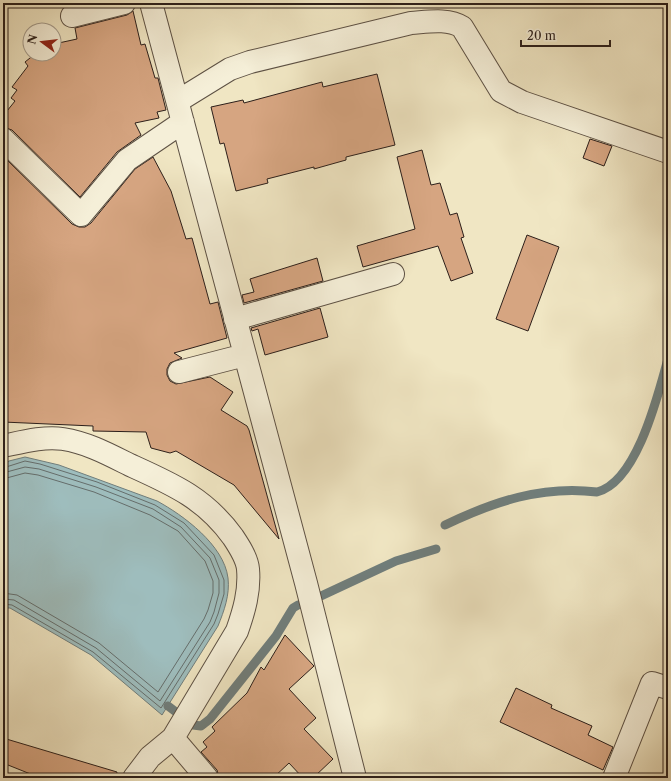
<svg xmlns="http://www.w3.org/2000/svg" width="671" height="781" viewBox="0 0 671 781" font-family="'Libre Caslon Text',serif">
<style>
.water{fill:#9ebdbd;stroke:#707e7c}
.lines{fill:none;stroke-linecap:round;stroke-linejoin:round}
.shore{stroke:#656e6c;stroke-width:1}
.stream{stroke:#707e7c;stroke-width:9}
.building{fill:#d6a581;stroke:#2c1f1a}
.minor-casing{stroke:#5d5144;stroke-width:24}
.minor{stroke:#f5efd8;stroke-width:22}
</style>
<rect width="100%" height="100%" fill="#f0e6c3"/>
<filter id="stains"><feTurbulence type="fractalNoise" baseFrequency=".005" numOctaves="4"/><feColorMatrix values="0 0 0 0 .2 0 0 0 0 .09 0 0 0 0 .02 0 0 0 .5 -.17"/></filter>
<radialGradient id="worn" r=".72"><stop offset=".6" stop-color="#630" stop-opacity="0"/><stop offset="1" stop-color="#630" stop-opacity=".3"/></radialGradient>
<path class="water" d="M25,457l34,8 98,36c26,14 67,44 71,77 2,17 -4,33 -10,48l-56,89 -71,-60 -81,-47h-7v-143l6,-4z"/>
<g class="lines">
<path class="shore" d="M3,468l22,-7 15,3 57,18 58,23 29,18 30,32 10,25v14l-6,20 -4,10 -53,84 -68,-56 -81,-47 -9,-1
M3,473l22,-6 14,2 57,18 57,22 28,18 29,31 9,22v13l-5,19 -4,10 -50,79 -64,-53 -82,-48 -11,-1
M3,479l22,-6 13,2 56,17 56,23 28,16 27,30 8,20v12l-5,17 -4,9 -46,73 -59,-49 -82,-48 -14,-2"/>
<path class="stream" d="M445,525c48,-23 97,-40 152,-33 40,-10 61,-97 71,-133
M321,596l75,-35 40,-12
M168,706l8,6
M193,725l8,1 9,-7 66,-83 17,-28 5,-3"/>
</g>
<path class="building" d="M133,11l8,34 4,-1 10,34h3l8,32 -9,2 2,6 -24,5 6,12 -24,17 -37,45 -68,-67 -9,-3v-11l12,-15 -4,-3 6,-8 -5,-3 16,-21 -3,-4 10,-8h19v-10l23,-5 -2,-11 52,-13z
M377,74l18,71 -49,12v3l-32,9v-2l-47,12 1,4 -32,8 -12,-48 -4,1 -9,-37 32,-7 1,3 78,-21 1,5z
M590,139l22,7 -8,20 -21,-8z
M422,150l9,35 9,-2 10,32 7,-2 7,24 -3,1 12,35 -22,8 -13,-35 -75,21 -6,-21 58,-17 -18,-72z
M3,156l69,68 7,3h6l6,-4 44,-54 18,-12 18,34 15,48 6,-1 18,66 8,-2 9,36 -53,15 8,5 -12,5 -3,6v6l3,6 6,3 34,-7 23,15 -12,18 26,16 2,4 30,109 -45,-54 -58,-34 -6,2 -19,-5 -5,-16 -53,-1v-5l-90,-4z
M527,235l32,12 -31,84 -32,-12z
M317,258l6,23 -79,22 -2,-8 12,-3 -4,-13z
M320,308l8,29 -63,18 -7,-26 -6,2 -1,-3z
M285,635l29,31 -25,23 27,29 -12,11 29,30 -20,19h-10l-14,-15 -16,15h-54l-2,-8 -16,-18 6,-5 -4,-5 12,-11 -3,-4 35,-34 14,-26 3,3z
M516,688l36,17 -1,3 41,18 -4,9 25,12 -10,23 -103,-48z
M3,738l114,34 -1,6h-73l-10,-3 -30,-12z"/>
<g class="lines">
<g class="minor-casing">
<path id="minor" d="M151,3l155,580 49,195
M72,16l52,-13
M178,101l52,-32 20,-7 161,-39c16,-1 37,-5 51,4l39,64 21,11 146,50
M3,139l78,76 46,-55 56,-38
M235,319l158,-45
M179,372l66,-17
M3,446c19,-4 41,-10 60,-7 25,4 45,15 67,26 42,19 75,33 103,72 6,9 14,21 15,32 2,22 -4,42 -11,62l-64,107 -23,19 -16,21
M173,738l34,40
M614,778l38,-95 16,5"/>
</g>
<use href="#minor" class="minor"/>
</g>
<rect width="671" height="781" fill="none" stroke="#f0e6c3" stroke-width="16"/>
<rect x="4" y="4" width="663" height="773" fill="none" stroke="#2c1f1a" stroke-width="2"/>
<rect x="8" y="8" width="655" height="765" fill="none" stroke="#2c1f1a"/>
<g transform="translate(42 42) rotate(285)"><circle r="19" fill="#f5efd8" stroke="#a59c8c"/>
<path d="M0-3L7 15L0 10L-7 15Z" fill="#8f2418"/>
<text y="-6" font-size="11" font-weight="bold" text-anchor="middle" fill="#2c1f1a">N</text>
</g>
<path d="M521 40v6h89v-6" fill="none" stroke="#2c1f1a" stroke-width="2"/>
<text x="527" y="40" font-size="12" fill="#2c1f1a" stroke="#f5efd8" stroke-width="3" paint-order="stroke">20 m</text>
<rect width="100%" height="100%" filter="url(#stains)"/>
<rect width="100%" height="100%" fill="url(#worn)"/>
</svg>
